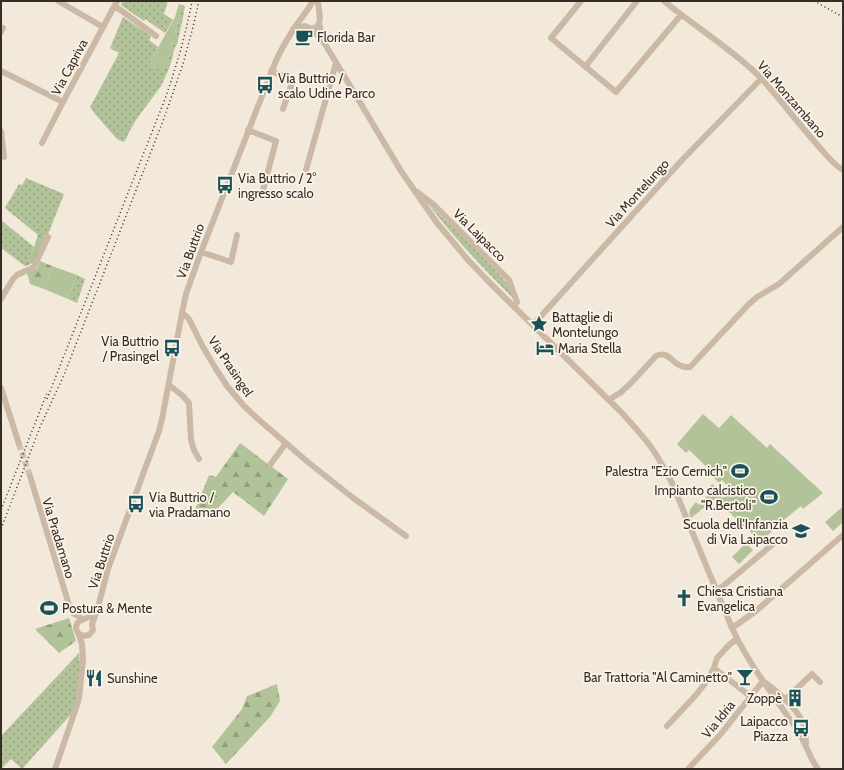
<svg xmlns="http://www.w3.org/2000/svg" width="844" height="770" viewBox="0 0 844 770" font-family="Cabin,sans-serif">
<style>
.grass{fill:url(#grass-dots)}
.forest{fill:url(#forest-firs)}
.park{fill:#b2c399}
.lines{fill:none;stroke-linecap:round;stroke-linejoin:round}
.minor-tunnel{stroke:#cdc3b6;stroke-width:6;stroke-dasharray:6 3;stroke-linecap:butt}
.minor{stroke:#cbb9a5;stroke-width:6}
.rail{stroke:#372d27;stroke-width:1.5;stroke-dasharray:1 3;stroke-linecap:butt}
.labels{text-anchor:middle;stroke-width:3.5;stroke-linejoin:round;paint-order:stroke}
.poi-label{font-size:13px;fill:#372d27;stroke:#faf3e7;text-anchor:start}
.street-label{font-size:13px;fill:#372d27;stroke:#faf3e7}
</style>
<defs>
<pattern id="grass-dots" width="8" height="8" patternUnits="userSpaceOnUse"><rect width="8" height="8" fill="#b2c399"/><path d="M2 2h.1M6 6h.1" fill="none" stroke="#929f7d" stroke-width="1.8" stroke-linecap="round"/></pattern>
<pattern id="forest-firs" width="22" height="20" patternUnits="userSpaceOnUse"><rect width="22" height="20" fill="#b2c399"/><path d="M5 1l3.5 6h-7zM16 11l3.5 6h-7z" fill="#929f7d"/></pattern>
</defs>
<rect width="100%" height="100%" fill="#f3e9da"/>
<path class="grass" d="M123,1h45l-4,13 9,6 -8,13 -20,-14 -1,2 -23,-16z
M182,5l3,1c-2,13 -5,25 -8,38 -2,4 -4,7 -4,12l-5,15 -7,15 -25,34 -7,12 -4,9 -2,1 -6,-3 -22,-25 -5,-7 3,-5 26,-49 -9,-5 13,-31 28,19 -2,4 9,7 -9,17 13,7 7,-15z
M26,178l38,16 -17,43 -9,-2 -33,-27 14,-24 3,1z
M429,205l43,41 35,37 7,16c-30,-30 -59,-60 -85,-94z
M1,220l33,27 -9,19 -24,-18z
M77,275l8,4 -8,24 -9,-4z
M79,653l1,11 -2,28 -4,19 -52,58 -11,-10 -10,10v-33z"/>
<path class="forest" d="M38,235l9,2 -14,26 -8,3 9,-19z
M40,261l12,5 -8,23 -14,-5 -3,-11 10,-4z
M240,443l48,36 -24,37 -31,-24 -23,25 -15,-7 14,-35 7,2z
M69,618l7,23 -17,12 -24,-24z
M277,684l3,17 -10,16 -44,47 -14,-17 30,-38 5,-13z"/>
<path class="park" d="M179,4l3,1 -13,51 -7,15 -13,-7 26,-47z
M52,266l25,9 -9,24 -24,-10z
M703,414l16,14 12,-13 36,33 3,-4 53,49 -20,16 -2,-3 -22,18 -18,18 -46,-43 -24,19c-4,-7 0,-10 5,-16l3,3 11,-12 -1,-2 3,-3 -2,-2 2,-2 4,3 -2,3 9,8 8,-9 -9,-9 -3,3 -8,-8 2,-2 -24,-23 -3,3 -9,-9z
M841,508l2,2v12l-10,9 -8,-9z
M746,543l7,7 -14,14 -7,-7z"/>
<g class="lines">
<path class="minor-tunnel" d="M19,444l11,32"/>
<path class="minor" d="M58,1l45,26
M581,1l-30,37 65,54 65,-77
M664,1c31,26 67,47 96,76 21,23 40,49 61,72 7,8 13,16 22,21
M115,6l41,30
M319,24l5,17
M293,29l12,-3c3,2 5,3 9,2 10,-3 4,-19 4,-27
M312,29l13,15 76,127 36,52 31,37 21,22 133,131c10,11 20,22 29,34 8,11 14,23 21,36l60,145c17,37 43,69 66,103 8,12 11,26 20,38
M1,32l2,-4
M585,67l52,-66
M1,71l62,31
M271,71l22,9 -10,29
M248,130l28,11 -14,53
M1,131l3,26
M42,143l21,-41 54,-101
M306,170l30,-107
M417,192l17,13 75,75 8,22 -3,4
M201,252l30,10 6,-27
M1,299l12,-20 4,-4 17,-8 14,-30
M182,313l3,2 4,4 14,28 13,22 11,17 17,20 14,13 51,44 43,34 54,39
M533,325l150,-166 78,-80
M169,385l14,11 6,7 2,37 3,10 5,9
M1,388l18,56
M610,400l3,-3 7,-4 10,-9 26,-28c15,-7 16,13 34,11l58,-62 9,-8 22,-13 64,-57
M270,465l16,-22
M30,476l39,129 5,9 9,5
M717,590l6,-4 50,-42
M98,606c-2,4 -5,8 -9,11 -7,4 -13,2 -13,12l2,4 5,3 6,-1 4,-5 -1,-6 5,-13 11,-42 51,-138 3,-12 20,-106 4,-19 15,-42 74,-189c6,-14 14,-27 22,-39 6,-8 11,-14 16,-23
M732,628l24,-17 8,-7 79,-69
M714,668l36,28
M785,700l27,-26 8,8
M667,726l29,-31 11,-14 7,-13 3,-10 13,-14 7,-5
M55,769l20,-58 4,-13 4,-38 -1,-16 -3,-9
M688,769l32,-34 43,-54c11,7 34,28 39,40 3,7 4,14 4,22"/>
<path class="rail" d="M814,1l29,16
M47,399l118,-300c11,-32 21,-64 27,-98
M1,510l46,-117
M1,529l39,-102 24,-52 99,-254 20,-57 10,-37 6,-26"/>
</g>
<defs>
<g id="cafe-bare" transform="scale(1.38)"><path d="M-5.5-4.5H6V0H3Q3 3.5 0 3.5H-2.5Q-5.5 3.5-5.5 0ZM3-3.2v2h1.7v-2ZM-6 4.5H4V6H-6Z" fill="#1a525a" stroke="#faf3e7" stroke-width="2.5" paint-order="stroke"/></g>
<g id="bus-bare" transform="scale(1.38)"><path d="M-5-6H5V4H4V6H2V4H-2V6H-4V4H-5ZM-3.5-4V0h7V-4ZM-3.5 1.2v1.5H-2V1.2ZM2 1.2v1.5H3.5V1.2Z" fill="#1a525a" stroke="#faf3e7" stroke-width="2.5" paint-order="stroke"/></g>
<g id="sight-bare" transform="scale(1.38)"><path d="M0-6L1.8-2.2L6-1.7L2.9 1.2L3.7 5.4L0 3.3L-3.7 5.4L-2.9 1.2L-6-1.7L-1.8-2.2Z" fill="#1a525a" stroke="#faf3e7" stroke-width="2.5" paint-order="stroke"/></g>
<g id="hotel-bare" transform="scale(1.38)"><path d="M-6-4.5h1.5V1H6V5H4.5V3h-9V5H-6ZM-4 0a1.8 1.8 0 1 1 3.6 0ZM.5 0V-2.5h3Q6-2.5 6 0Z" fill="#1a525a" stroke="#faf3e7" stroke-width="2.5" paint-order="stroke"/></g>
<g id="stadium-bare" transform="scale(1.38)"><path d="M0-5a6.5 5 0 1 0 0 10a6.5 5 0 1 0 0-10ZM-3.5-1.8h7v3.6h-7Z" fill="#1a525a" stroke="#faf3e7" stroke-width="2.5" paint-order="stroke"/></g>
<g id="school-bare" transform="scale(1.38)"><path d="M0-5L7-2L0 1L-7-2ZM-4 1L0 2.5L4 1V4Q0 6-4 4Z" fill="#1a525a" stroke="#faf3e7" stroke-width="2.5" paint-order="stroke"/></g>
<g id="church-bare" transform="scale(1.38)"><path d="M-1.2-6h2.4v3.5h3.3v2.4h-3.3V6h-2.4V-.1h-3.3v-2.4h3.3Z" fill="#1a525a" stroke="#faf3e7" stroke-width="2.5" paint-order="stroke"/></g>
<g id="bar-bare" transform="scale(1.38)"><path d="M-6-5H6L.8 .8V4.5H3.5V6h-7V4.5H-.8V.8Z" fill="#1a525a" stroke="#faf3e7" stroke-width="2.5" paint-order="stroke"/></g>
<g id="restaurant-bare" transform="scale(1.38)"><path d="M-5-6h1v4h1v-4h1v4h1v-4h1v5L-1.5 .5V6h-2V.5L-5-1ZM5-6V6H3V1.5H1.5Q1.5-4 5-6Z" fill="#1a525a" stroke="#faf3e7" stroke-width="2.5" paint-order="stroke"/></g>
<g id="building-bare" transform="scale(1.38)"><path d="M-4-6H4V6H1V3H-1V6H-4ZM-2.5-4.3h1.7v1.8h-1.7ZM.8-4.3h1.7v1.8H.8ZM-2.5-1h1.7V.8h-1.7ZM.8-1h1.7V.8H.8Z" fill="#1a525a" stroke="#faf3e7" stroke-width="2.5" paint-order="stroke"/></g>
</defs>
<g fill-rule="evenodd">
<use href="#cafe-bare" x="304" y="37"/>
<use href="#bus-bare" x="265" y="85"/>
<use href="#bus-bare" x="225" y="185"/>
<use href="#sight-bare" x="539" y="324"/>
<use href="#bus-bare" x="172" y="348"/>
<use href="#hotel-bare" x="545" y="348"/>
<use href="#stadium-bare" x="740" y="471"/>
<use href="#stadium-bare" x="769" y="497"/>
<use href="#bus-bare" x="136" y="504"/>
<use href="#school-bare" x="801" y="531"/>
<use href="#church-bare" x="684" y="598"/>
<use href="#stadium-bare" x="49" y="608"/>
<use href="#bar-bare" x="745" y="677"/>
<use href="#restaurant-bare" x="94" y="678"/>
<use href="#building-bare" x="795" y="698"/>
<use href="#bus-bare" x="801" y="728"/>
</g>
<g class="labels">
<g class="poi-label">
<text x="317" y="42">Florida Bar</text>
<text x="278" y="83">Via Buttrio /<tspan x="278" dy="15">scalo Udine Parco</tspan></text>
<text x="238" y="183">Via Buttrio / 2°<tspan x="238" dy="15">ingresso scalo</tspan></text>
<text x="552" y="322">Battaglie di<tspan x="552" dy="15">Montelungo</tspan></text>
<text x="159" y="346" text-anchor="end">Via Buttrio<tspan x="159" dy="15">/ Prasingel</tspan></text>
<text x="558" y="353">Maria Stella</text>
<text x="727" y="476" text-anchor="end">Palestra "Ezio Cernich"</text>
<text x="756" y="495" text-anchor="end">Impianto calcistico<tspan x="756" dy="15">"R.Bertoli"</tspan></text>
<text x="149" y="502">Via Buttrio /<tspan x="149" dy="15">via Pradamano</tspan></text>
<text x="788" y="529" text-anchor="end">Scuola dell'Infanzia<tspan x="788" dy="15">di Via Laipacco</tspan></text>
<text x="697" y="596">Chiesa Cristiana<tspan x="697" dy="15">Evangelica</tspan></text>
<text x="62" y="613">Postura &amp; Mente</text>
<text x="732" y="682" text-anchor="end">Bar Trattoria "Al Caminetto"</text>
<text x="107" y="683">Sunshine</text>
<text x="782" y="703" text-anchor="end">Zoppè</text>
<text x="788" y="726" text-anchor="end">Laipacco<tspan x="788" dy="15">Piazza</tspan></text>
</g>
<g class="street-label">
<text transform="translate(69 67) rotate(-62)" y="5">Via Capriva</text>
<text transform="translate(792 99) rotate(49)" y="5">Via Monzambano</text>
<text transform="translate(637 193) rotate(-48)" y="5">Via Montelungo</text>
<text transform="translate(480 235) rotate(45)" y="5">Via Laipacco</text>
<text transform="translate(190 251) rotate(-70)" y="5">Via Buttrio</text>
<text transform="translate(231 366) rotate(56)" y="5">Via Prasingel</text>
<text transform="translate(59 538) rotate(73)" y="5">Via Pradamano</text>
<text transform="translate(101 561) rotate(-72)" y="5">Via Buttrio</text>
<text transform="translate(718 719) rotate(-51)" y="5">Via Idria</text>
</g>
</g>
<rect width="844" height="770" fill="none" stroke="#372d27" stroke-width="4"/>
</svg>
